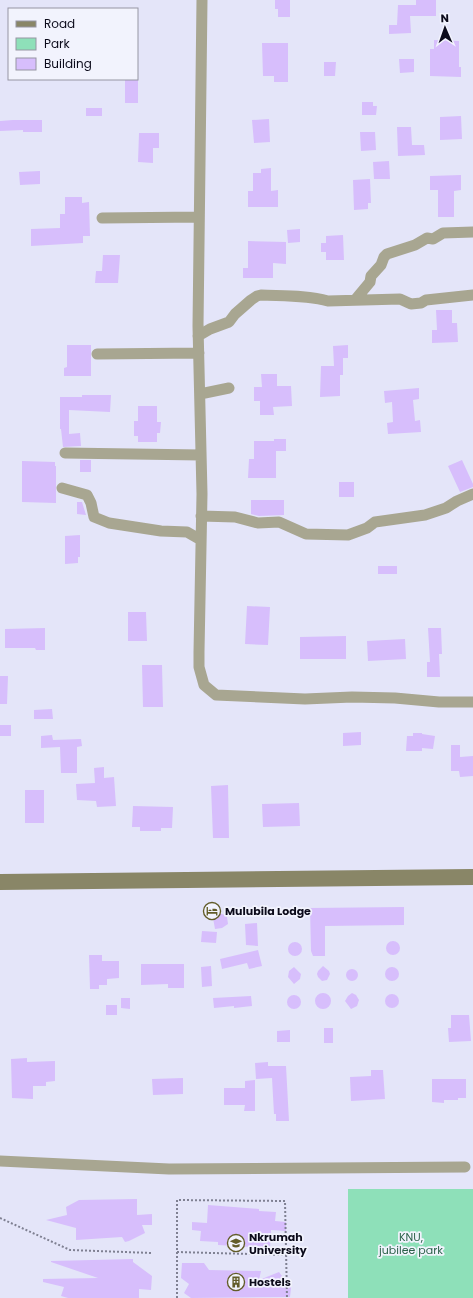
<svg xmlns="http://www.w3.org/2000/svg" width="473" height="1298" viewBox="0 0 473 1298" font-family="Poppins,sans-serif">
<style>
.green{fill:#8ee0b9}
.building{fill:#d7befc}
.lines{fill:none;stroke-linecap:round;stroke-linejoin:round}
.path{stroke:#7f8092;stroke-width:2;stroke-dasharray:2 2;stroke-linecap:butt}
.street{stroke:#a8a691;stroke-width:11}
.secondary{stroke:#898667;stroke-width:16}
.labels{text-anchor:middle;stroke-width:3.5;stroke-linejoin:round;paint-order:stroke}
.poi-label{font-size:11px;font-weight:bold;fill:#0c0b1b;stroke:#f2f3fd;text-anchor:start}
.park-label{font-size:11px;fill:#2b624a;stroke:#f2f3fd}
</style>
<rect width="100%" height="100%" fill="#e4e5f9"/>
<path class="green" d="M348,1189h125v109h-125z"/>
<path class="building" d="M275,0h15v17h-12v-8h-3z
M416,0h20v16h-26l1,17 -22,1v-9h8l1,-20h18z
M434,40l25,1v26h2v10l-31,-1v-27h4z
M262,43h26v39h-14v-6h-11z
M399,59h15v13l-14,1z
M324,62h12l-1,14h-11z
M125,79h13v24h-13z
M362,102h11v4h4l-1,9h-14z
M86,108h16v8h-16z
M461,116l1,23 -22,1v-23z
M269,119l1,23 -16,1 -2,-23z
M13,120h29v12h-19v-2l-23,1v-10z
M397,127h14l1,18h12l1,10 -27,1z
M360,132h15l1,18 -15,1z
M139,133h20v15h-6v15l-15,-1z
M389,161l1,18h-16l-1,-17z
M271,168v23l7,-1v17h-30v-16h5v-18h8v-4z
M40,171v13l-20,1 -1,-13z
M461,175v15l-7,1v26h-16v-27h-8v-14z
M370,179l1,24h-3v6l-14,1 -1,-30z
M65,197h17v6l7,-1 1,34h-7v7l-52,3v-17l29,-1v-14h5z
M300,229v13l-12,1 -1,-13z
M343,235l1,25h-18v-8h-5v-9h5v-7z
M248,241l38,1v22l-13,-1v15h-30v-10h5z
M103,255h17l-2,28h-23l1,-12h6z
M436,310h16v13h5l1,19 -26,1v-13h5z
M67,345h24v31h-27v-8l3,-1z
M348,345v13h-5v17h-3v21l-20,1 1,-31h13l-1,-20z
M261,374h16v12h14l1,20 -19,1 1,8h-14v-14h-6v-14h8z
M419,388v11l-6,1 2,21 5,-1 1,12 -33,2 -1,-11 6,-1 -1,-20 -7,1 -1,-12z
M82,395h29l-1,17 -41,-2v24l11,-1 1,13 -18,1 -2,-18h-1v-32h22z
M138,406h19v16h4l-1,11h-3v9h-19v-6h-4v-15h4z
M274,439h12v12h-10v27h-28l1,-19h5v-18h20z
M80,460h11v12h-11z
M462,460l11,24v3l-13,5 -12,-26z
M22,461l33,1v4h1v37l-34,-1z
M339,482h15v15h-15z
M251,500h33v15l-25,1 -8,-2z
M77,502h5l4,13 -9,-1z
M80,535v22h-2v6l-13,1v-28z
M378,566h19v8h-19z
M247,606l23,1 -2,38 -23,-1z
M128,612h18l1,29h-19z
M45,628v22h-9l-1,-2h-30v-19z
M428,628h13l1,26h-3l1,23h-13v-15h3z
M346,636v23h-46v-22z
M405,639l1,20 -38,2 -1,-20z
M142,665h20l1,42h-20z
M0,676h8l-1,28h-7z
M52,709l1,10h-19v-9z
M0,725h11v11h-11z
M361,732v13l-18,1v-13z
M413,733h9v1l13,2 -2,13 -11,-1v3h-16l1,-15h6z
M52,735l1,5 28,-1 1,7 -5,1v26h-16l-1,-26 -19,1v-12z
M451,745h9v12l13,-1v20l-13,1 -1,-6h-8z
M104,767v11l10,-1 2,29 -19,1 -1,-6 -19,-1 -1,-16 19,-1 -1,-15z
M228,785l1,53h-16l-2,-52z
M25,790h19v33h-19z
M299,803l1,23 -37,1 -1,-23z
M133,806l40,1 -1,21h-11v3h-21v-4h-8z
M404,907v18l-79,1v30h-12l-2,-5 -1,-43z
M219,913l6,2 2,2 1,7 -6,4 -7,1 -2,-11z
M257,923l1,23 -12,-1 -1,-21z
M202,931l15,1 -1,11 -15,-1z
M386 948a7 7 0 1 1 14 0a7 7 0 1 1-14 0Z
M288 949a7 7 0 1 1 14 0a7 7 0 1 1-14 0Z
M258,950l4,16 -13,3 -2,-6 -25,6 -2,-10z
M89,955h13v6h17v17l-12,1v6h-8v4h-9z
M141,964h43v24h-16v-4l-27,1z
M211,966l1,20 -10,1 -1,-20z
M323,966l6,5 1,3 -3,6 -5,1 -4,-4 -1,-3 1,-3z
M294,967l7,7 -1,5 -6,5 -6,-7 1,-6z
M385 974a7 7 0 1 1 14 0a7 7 0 1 1-14 0Z
M346 975a6 6 0 1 1 12 0a6 6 0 1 1-12 0Z
M352,993l4,2 3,5 -2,6 -6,3 -6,-8 3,-5z
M315 1001a8 8 0 1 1 16 0a8 8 0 1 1-16 0Z
M385 1001a7 7 0 1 1 14 0a7 7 0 1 1-14 0Z
M287 1002a7 7 0 1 1 14 0a7 7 0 1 1-14 0Z
M251,996l1,10 -18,2v-2l-20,2 -1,-10z
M121,998h9v11l-9,-1z
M106,1005h11v10h-11z
M451,1015h18l2,26 -22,1 -1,-14h3z
M324,1028h9v15h-9z
M290,1030v12h-13v-11z
M27,1058v4l28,-1v20l-9,1v4h-13v13l-21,-1 -1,-39z
M268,1062v4h18l3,55h-13v-7h-2l-2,-36 -16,1 -1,-16z
M371,1070h12l2,29 -34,2 -1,-24 21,-1z
M183,1078v16l-30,1 -1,-16z
M432,1079h34v19h-8v2h-14v3l-12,-1z
M255,1080v31h-11l1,-6h-21v-17h21v-7z
M137,1199v16l15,-1v11h-10l3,8 -16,8 -4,1 -3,-5 -46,3v-12l-30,-8 21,-5 -1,-8 13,-7z
M208,1205l51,4v2l17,1 -1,9 11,1v9l-15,-1 -1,18 -52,-3v-3l-18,-1 1,-10 -9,-1v-8l15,1z
M133,1259v3l19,14 -1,14 -12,-1v9h-71l-7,-2 3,-9 -21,-5v-3l55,-1 -47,-16v-1z
M182,1263h22l5,7 52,1 -2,9 20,-8 12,16 -1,9 -99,1 -7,-5 5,-9 -8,-6z"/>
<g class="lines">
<path class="path" d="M0,1218l70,32 82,3
M177,1252l109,3
M177,1298v-98l108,1 2,97"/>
<path class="street" d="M202,0l-4,326 4,168 -3,158v15l5,18 12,10 89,4 47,-2 43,1 44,4h34
M102,218l97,-1
M355,300l15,-18 1,-6 10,-11 3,-8 3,-3 28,-9 12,-7 6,1 10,-6 30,-1
M198,336l12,-7 19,-7 6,-8 16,-14 6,-4 4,-1c22,1 46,0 67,6l72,-2 11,5 10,-1 5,-3 47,-5
M97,354l102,-1
M200,394l29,-6
M65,453l136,2
M62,488l25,7 4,8 3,14 15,6 52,8 26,1 14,8
M201,516l34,1 23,6 21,-1 27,12 42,1 19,-7 8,-6 50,-7 21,-7 11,-7 16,-7
M0,1161l169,8 296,-2"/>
<path class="secondary" d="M0,882l473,-5"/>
</g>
<defs>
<g id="hotel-ring" transform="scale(0.9)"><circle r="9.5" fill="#f2f3fd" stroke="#625c29" stroke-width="1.5"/><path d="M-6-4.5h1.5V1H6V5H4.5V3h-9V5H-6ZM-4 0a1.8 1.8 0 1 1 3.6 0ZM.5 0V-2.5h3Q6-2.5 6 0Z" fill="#625c29"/></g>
<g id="university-ring" transform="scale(0.9)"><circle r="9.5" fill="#f2f3fd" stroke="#625c29" stroke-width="1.5"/><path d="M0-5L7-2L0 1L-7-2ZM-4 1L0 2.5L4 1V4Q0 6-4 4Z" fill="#625c29"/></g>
<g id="building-ring" transform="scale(0.9)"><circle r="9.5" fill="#f2f3fd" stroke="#625c29" stroke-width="1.5"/><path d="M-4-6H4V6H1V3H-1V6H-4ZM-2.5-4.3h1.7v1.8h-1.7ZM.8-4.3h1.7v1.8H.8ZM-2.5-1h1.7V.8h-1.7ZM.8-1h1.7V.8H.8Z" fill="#625c29"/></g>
</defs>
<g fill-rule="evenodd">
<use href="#hotel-ring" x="212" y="911"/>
<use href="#university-ring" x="236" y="1243"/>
<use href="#building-ring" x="236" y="1282"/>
</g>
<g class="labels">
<g class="poi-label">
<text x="225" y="915">Mulubila Lodge</text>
<text x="249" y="1241">Nkrumah<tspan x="249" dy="13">University</tspan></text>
<text x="249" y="1286">Hostels</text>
</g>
<g class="park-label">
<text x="411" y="1241">KNU,<tspan x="411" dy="13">jubilee park</tspan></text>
</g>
</g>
<rect x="8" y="8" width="130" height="72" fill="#f2f3fd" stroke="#9696a3"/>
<rect x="16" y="21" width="20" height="6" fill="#898667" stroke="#9696a3"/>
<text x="44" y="28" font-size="12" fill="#0c0b1b">Road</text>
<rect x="16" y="38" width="20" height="12" fill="#8ee0b9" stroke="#9696a3"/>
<text x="44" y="48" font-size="12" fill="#0c0b1b">Park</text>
<rect x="16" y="58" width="20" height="12" fill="#d7befc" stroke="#9696a3"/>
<text x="44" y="68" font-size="12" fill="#0c0b1b">Building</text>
<g transform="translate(445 28) rotate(358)" stroke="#f2f3fd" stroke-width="3" paint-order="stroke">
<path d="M0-3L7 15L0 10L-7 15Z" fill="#0c0b1b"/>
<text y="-6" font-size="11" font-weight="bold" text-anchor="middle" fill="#0c0b1b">N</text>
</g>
</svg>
